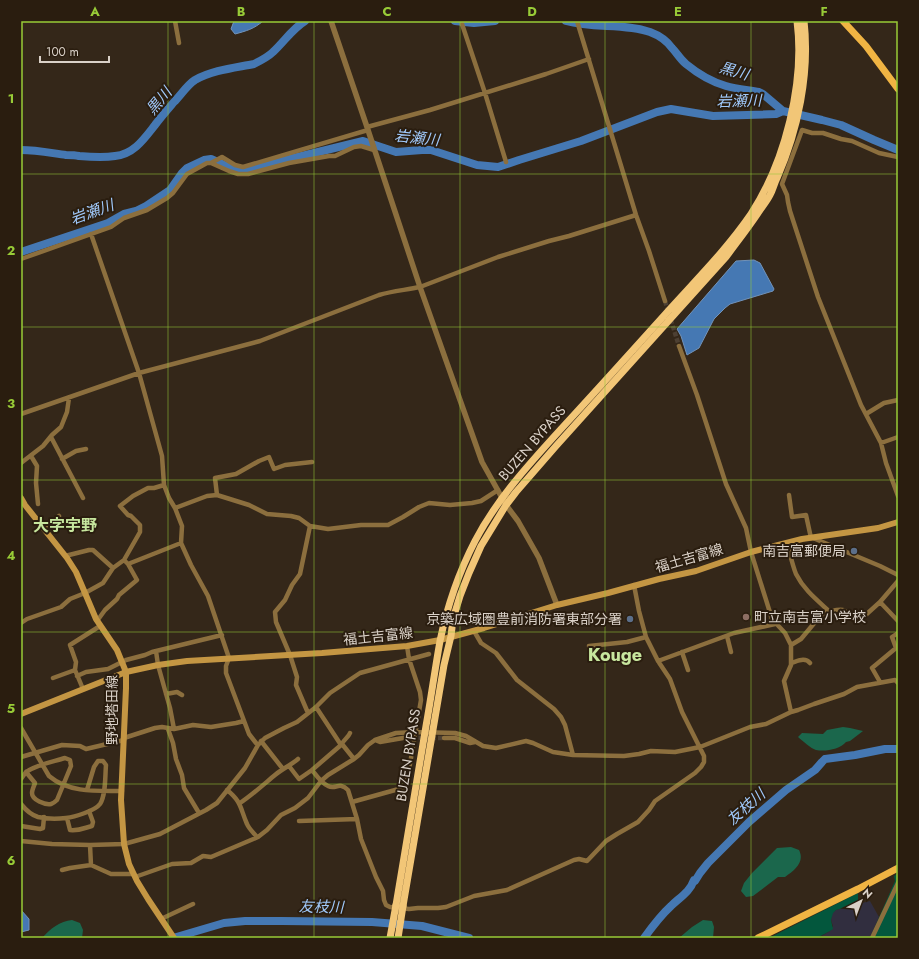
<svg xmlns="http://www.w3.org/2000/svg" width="919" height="959" viewBox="0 0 919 959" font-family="Jost,'Noto Sans JP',sans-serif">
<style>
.industrial{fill:#312e3f}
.green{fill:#03573d}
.forest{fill:#1b674c}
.water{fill:#4578b3;stroke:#7293b9}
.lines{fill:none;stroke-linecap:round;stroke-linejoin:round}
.river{stroke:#4578b3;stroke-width:8}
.minor-tunnel{stroke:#4d4033;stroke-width:4.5;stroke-dasharray:4.5 2;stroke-linecap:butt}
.minor{stroke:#8c6f3e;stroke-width:4.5}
.tertiary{stroke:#8c6f3e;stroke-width:5.5}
.secondary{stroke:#c49643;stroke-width:6}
.primary{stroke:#f0b443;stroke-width:7}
.trunk{stroke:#f2c677;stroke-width:7}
.trunk-bridge{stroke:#f2c677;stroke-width:7}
.grid{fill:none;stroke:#98cb37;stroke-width:1;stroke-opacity:0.55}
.service-dot{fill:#5c6f8a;stroke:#2a1d0f;stroke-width:1.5}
.education-dot{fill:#8d6e63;stroke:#2a1d0f;stroke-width:1.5}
.labels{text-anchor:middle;stroke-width:4;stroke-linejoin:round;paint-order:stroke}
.street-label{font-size:14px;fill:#dad1c8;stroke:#2a1d0f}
.poi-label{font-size:14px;fill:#dad1c8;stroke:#2a1d0f;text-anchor:end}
.water-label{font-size:15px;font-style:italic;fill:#a0c9fb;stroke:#2a1d0f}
.quarter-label{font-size:16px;font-weight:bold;fill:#c7e69e;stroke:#2a1d0f}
.district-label{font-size:18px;font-weight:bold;fill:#c7e69e;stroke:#2a1d0f}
.neatline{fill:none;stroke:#98cb37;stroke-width:1.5}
.grid-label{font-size:13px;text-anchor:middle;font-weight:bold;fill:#98cb37}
</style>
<rect width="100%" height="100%" fill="#342719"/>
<path class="industrial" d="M858,900l4,3 8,-2 9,16 -9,21h-52l12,-7 3,-5 -2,-6 1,-7 4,-3 17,-5z"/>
<path class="green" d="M898,873v65h-28l25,-57 -1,-5z
M858,893v7l-5,5 -17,5 -3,3 -2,7 2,9 -3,2 -13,7h-48z"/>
<path class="forest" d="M843,727l7,1 13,3 -13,10 -4,1c-6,7 -20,10 -30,8 -6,-2 -13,-9 -18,-13l4,-4 21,1 4,-4z
M791,847l8,3c6,12 -4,20 -14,27h-7l-25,19 -7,1 -5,-6 3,-8 8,-10 25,-25z
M72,920l8,3 3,7 -1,8h-40c8,-9 18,-17 30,-18z
M703,920l9,1 2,6 -1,11h-34l13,-11z"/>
<path class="water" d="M234,21h29c-9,8 -17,10 -28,13l-4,-5z
M754,260l6,3 14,26 -1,2 -43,13 -5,4 -11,11 -15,29 -12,7 -6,-19 -4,-7 59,-68z
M21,910l8,9v11l-8,2z"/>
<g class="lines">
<path class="river" d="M455,21l19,2 21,-2
M566,21c28,8 57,2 84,11 8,3 17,9 22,16 5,5 8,11 14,16 11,9 26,18 40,22 10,3 22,4 33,6l4,2 20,17 39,9 19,5 33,15 24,10
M21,150c15,0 30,3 45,5 5,0 9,0 13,1 12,1 24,2 36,0 19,-2 29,-17 40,-31 6,-8 13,-16 19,-23 7,-7 13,-17 21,-22 18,-10 39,-12 59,-16 6,-3 14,-7 19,-12 11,-10 19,-23 32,-31
M21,252l87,-29 16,-9 12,-3 10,-5 24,-16 12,-17 5,-5 17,-8 7,-1 13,6 13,4 9,2 15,-5 102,-25 33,11 26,-2h9l46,15 21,2 21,-7 62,-19 76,-29 14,-3 42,7 63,-2 7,-3
M173,938l51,-15 21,-2h37l90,1 50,4 47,12
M644,938c8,-11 16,-22 27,-32 8,-8 19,-14 23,-26l1,1 5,-8 8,-10 41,-41 37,-32 29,-20 7,-8 3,-3 30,-4 30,-6h13"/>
<path class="minor-tunnel" d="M665,301l14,45
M412,738h32"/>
<path class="minor" d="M175,21l4,22
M577,21l59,194 13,36 16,50
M462,24l23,69 21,69
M367,127l63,-17 116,-36 43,-15
M898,157l-19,-4 -27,-12 -11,-2 -18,-6h-11l-10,-3 -20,54 5,11 1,7 2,9 28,86 43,108 20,38 5,20 12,33
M211,163l18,8 9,3h10l41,-11 40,-7h6l19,-9 7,-1 13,4
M91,234l48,139 23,83 2,29 5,13 6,10 7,18 -1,17 10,22 17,31 21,62 -3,8v7l23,61 7,9
M21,259l90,-32 13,-9 23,-8 20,-12 6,-5 14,-19 20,-11h4l11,-6 13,8 8,2 125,-37
M679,346l18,49 29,89 20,44 5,24 21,67 13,14 6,12v20l-7,16 7,31
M21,414l118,-41 121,-32 119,-46c13,-4 27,-5 41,-8l78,-30 51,-16 20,-5 67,-21
M866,414l18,-11 14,-3
M51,437l32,61
M881,443l17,-6
M31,456l6,10 -1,17 2,21
M62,459l14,-8 10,-2
M21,463l22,-17 9,-11 9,-8 6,-15 2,-14
M217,495l-2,-17 21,-4 23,-13 10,-4 5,12 11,-4 27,-3
M789,495l3,22 14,-2 5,23
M175,508l32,-12 10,-1 32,10 18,9 24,2 8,2 11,8 18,3 33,-4h27l15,-8 16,-10 10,-4 21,2 22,-2 9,-2 17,-11
M57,518l7,8
M43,528l16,-12
M813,538l67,28 18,9
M787,543c3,10 5,21 9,31 8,16 21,26 34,38
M65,556l24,-6h4l20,18
M124,560l16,-28v-7l-9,-9 -3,-1 -8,-9 13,-10 15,-8h6l10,-3
M880,602l18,19
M97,621l8,-11 12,-11 2,-4 18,-15 -9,-16
M21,623l6,-4 34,-12 9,-8 15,-6 18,-10 10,-15 11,-8 4,4 53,-21
M474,631l7,12 15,10 21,27 37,29 7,8 4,8 8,30
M727,636l4,16
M791,645l10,-6 20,-24c4,-3 17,-6 22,-5 5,2 9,8 13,11h3l21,-19 18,-21
M589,646l38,-4 19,-5
M156,651l2,14 12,43 4,21
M682,652l6,18
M658,661l76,-28 41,-9
M791,663c7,-2 14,-6 19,0
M77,676l9,-4 22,-3 18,-9 19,-5 7,-3 70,-17
M53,678l22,-8
M880,682l-8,-14 24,-20 -4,-11 6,-4
M83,689l-8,-19 1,-8 -6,-17 30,-19
M166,694l11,-2 5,3
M308,713l-12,-28 1,-8 -7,-22 -14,-33 -1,-10 10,-12 7,-15 8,-11 10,-48
M21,728l28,48c20,17 48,15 73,15
M168,729l5,14 3,16 6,16 2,13 15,25
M124,738l31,-10 7,-1 12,2 19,-4 18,2 25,-4 8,-2
M444,738h11l15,5 5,-1
M375,740l5,2 23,-4h9
M261,741l22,28
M342,744c2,-5 6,-6 8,-11
M341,745l1,-1 12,15
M21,757l41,-12 18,1 6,3 38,-9
M65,758l5,2 1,6 -14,34c-2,2 -3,3 -6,4 -6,1 -19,-4 -19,-11 0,-3 2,-7 3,-10l-9,-11c12,-8 26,-10 39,-14z
M289,766l10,13 13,-9c4,5 9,13 16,16 8,4 11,-5 20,4l9,29
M312,770l29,-25 -25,-38
M21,779l5,-7
M227,790c15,12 13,18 20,34 2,5 7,9 10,13
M352,802l54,-15 15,-87 -1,-8 -11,-33 -2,-13
M240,803c12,-8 23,-18 35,-28 7,-6 16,-10 23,-16
M21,804c4,5 10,11 17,13 9,2 19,2 28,1 8,-1 29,-7 34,-14 6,-9 5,-28 6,-39l-3,-4h-5l-4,6 -7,23
M67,818l3,12c9,1 14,-2 22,-4l1,-4 -4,-11
M299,821l58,-2 4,20 15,38 7,14 1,9 2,5 4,2 19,2 9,-1h20l8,-1 28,-11 33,-6 67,-30 5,-1 8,2 19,-20 11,-7 21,-12 11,-12 6,-9 40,-28 6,-6 3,-5v-6l-22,-44 -12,-33 -12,-18 -12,-24 -7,-26 -5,-26
M21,826l19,3 3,-1 1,-11
M21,841l31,3 38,1 34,-1 36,-10 46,-24 11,-7 28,-35 13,-23 7,-7 19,-10 13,-6 19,-15 14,-14 30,-20 69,-19
M90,845l1,20 20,9h22
M62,870l8,-2 21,-3
M135,877l37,-13 19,-1 12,-7 8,1 47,-20 9,-7 14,-15 14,-7 13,-10 13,-17 7,-6 26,-16 5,-4 9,-10 7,-5 21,-7 20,-1 39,1 11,3 17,10 13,2 30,-7 7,2 20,9 20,3 51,1 15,-2 12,-3 24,1 25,-5 50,-20 16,-3 25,-12 7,-2 16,-6 30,-10 13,-7 38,-7 3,3
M161,919l32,-15
M872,938l26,-55"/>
<path class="tertiary" d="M331,21l36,106 53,160 62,175 24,43 12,16 21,37 18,47"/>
<path class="secondary" d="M21,498l4,7 42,53 9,14 9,21 11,26 21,31 9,22v16l-5,112 3,44 5,20 8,17 11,18 26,39
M21,714l105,-42 32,-7 29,-4 135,-8 85,-7 33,-6 44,-12 73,-23 51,-12 51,-14 37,-8 55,-19 51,-13 76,-11 20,-6"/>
<path class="primary" d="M843,21l23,25 32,43
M758,938l100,-49 40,-21"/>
<path class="trunk" d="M396,905c10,-60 20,-119 30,-179 5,-28 9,-57 14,-85 7,-34 19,-69 35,-100 22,-42 54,-77 86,-112 36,-39 72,-79 108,-119 28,-31 58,-61 82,-96 34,-52 54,-131 46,-193
M403,906l41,-241 7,-29 2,-17 7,-23 9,-23 12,-27 25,-41 10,-13 40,-46 170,-189c11,-15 22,-29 32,-44 4,-6 9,-12 12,-18 3,-5 4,-11 7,-17 21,-48 33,-105 27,-157"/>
<path class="trunk-bridge" d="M390,938l6,-33
M398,938l5,-32"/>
</g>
<path class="grid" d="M168,21v917M314,21v917M460,21v917M605,21v917M751,21v917M21,174h877M21,327h877M21,480h877M21,632h877M21,784h877"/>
<g class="service-dot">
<circle cx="854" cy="551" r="4"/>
<circle cx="630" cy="619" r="4"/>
</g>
<circle class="education-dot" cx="746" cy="617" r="4"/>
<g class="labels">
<g class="street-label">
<text transform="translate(532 443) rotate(-49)" y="5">BUZEN BYPASS</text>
<text transform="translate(689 558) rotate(-16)" y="5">福土吉富線</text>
<text transform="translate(378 636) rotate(-6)" y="5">福土吉富線</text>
<text transform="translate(112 710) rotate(-90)" y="5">野地塔田線</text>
<text transform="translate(408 755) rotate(-81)" y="5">BUZEN BYPASS</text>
</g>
<g class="poi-label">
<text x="846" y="556">南吉富郵便局</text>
<text x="754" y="622" text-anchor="start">町立南吉富小学校</text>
<text x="622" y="624">京築広域圏豊前消防署東部分署</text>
</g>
<g class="water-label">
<text transform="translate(734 71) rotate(16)" y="5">黒川</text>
<text transform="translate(159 101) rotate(-50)" y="5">黒川</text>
<text transform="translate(739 101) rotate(-1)" y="5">岩瀬川</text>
<text transform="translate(417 138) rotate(6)" y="5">岩瀬川</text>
<text transform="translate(92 212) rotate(-20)" y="5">岩瀬川</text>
<text transform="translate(746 807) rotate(-42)" y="5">友枝川</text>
<text transform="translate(321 907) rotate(1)" y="5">友枝川</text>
</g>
<g class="quarter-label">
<text x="65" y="531">大字宇野</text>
</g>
<g class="district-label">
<text x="615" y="661">Kouge</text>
</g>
</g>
<rect width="919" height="959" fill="none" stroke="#2a1d0f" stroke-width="44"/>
<g transform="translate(861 901) rotate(42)" stroke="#2a1d0f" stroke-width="3" paint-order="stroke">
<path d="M0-3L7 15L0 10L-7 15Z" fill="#dad1c8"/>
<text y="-6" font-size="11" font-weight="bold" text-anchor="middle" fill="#dad1c8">N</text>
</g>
<path d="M40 56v6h69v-6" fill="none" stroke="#dad1c8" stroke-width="2"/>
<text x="46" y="56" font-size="12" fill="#dad1c8" stroke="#2a1d0f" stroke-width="3" paint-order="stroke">100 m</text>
<rect x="22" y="22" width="875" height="915" class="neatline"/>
<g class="grid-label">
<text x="95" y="16">A</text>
<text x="241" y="16">B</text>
<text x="387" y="16">C</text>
<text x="532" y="16">D</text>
<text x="678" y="16">E</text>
<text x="824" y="16">F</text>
<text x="11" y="103">1</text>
<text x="11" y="255">2</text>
<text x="11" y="408">3</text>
<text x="11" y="560">4</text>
<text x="11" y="713">5</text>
<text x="11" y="865">6</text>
</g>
</svg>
